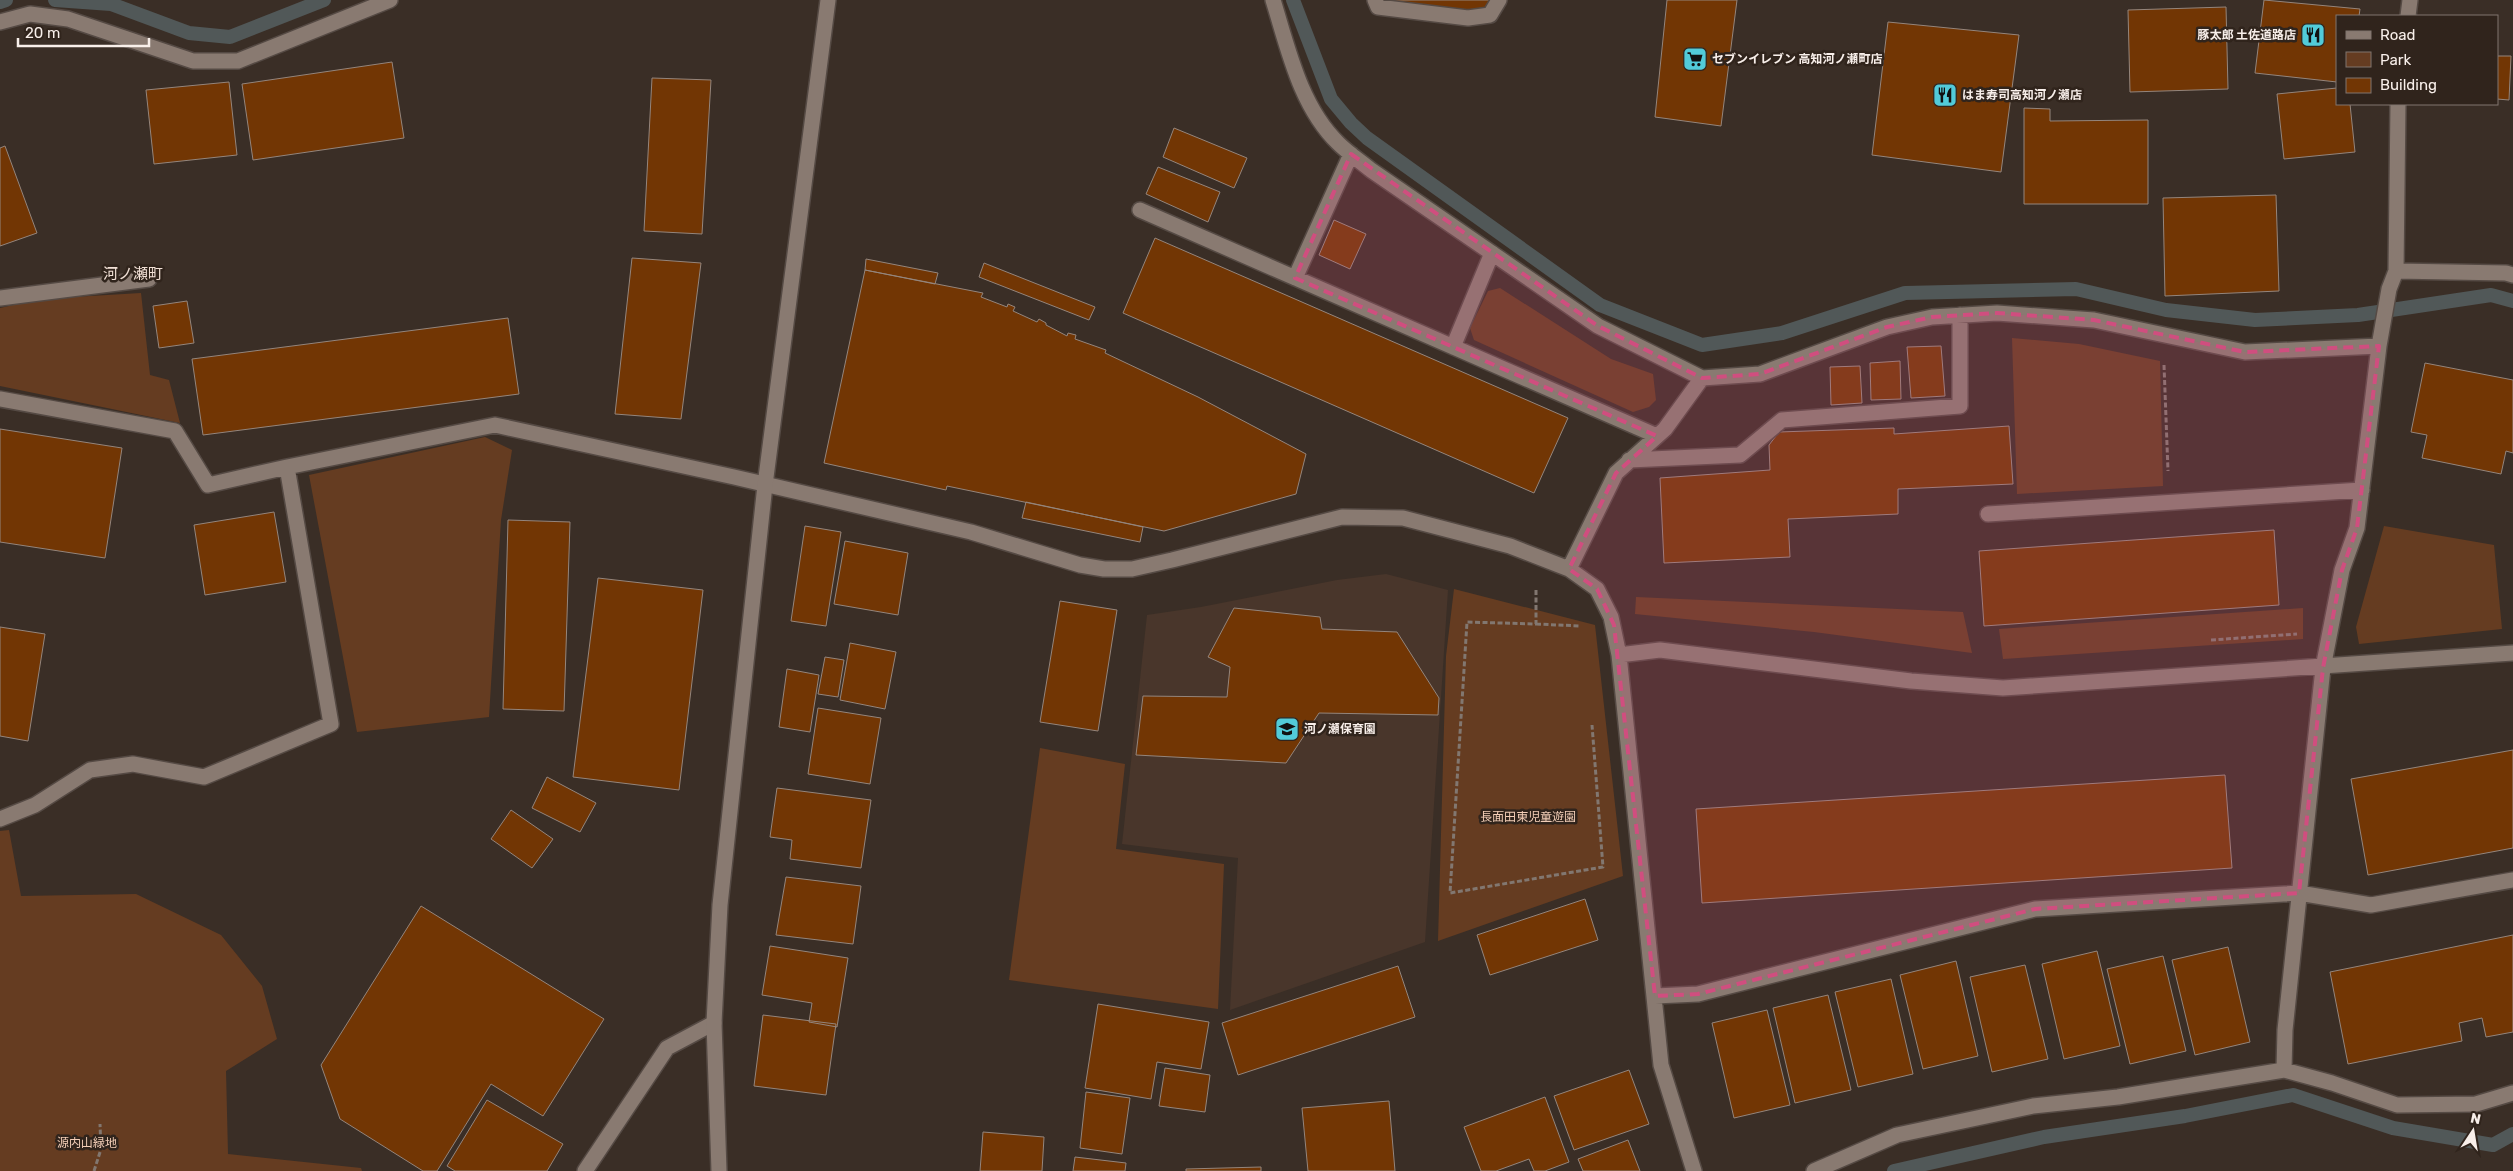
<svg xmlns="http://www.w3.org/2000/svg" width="2513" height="1171" viewBox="0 0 2513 1171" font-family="Rubik,'Noto Sans JP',sans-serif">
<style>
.built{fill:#49362b}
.green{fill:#653c21}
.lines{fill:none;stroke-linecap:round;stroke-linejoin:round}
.stream{stroke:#515858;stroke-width:14}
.building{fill:#723604;stroke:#94857c}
.lane-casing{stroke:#554a44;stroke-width:18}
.street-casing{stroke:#554a44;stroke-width:18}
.secondary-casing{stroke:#554a44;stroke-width:18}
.path{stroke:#827770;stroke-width:3;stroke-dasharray:5 2.5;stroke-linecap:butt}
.lane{stroke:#897a71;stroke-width:15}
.street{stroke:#897a71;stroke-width:15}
.secondary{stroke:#897a71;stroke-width:15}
.marked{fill:#d04e7f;fill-opacity:0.2;stroke:#d04e7f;stroke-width:4;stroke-dasharray:10 6;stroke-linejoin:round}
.labels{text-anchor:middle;stroke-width:5;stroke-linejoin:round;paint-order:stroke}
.poi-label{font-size:12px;font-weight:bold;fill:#f8efea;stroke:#30241c;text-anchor:start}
.park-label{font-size:12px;fill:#f3ceb7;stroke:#30241c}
.quarter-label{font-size:15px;fill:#f1e0d6;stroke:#30241c}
</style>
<rect width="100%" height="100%" fill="#3a2e26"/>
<path class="built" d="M1386,574l62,16 -23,352 -195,68 8,-152 -116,-14 25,-229 54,-8 136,-27z"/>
<path class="green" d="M1500,288l111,71 42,15 3,26 -7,7 -16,5 -159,-72 -4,-12 18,-37z
M141,293l9,82 19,5 11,43 -180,-37v-78l40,-9z
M2012,338l67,6 81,17 3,125 -146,8z
M485,437l27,13 -11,70 -12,197 -132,15 -48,-257z
M2384,526l110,19 8,84 -143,15 -3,-17z
M1454,589l141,36 28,251 -185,65 8,-285z
M1636,597l327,15 9,41 -158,-21 -179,-18z
M2303,608v31l-300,20 -4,-30z
M1040,748l85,16 -9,85 108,15 -6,145 -209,-29z
M9,830l12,66 115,-2 85,41 41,51 15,53 -51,32 2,83 133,14 1,3h-362v-340z"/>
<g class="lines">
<path class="stream" d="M55,0l56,4 78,29 41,4 94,-37
M1293,0l38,99 20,24 16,15 233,167 102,40 80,-12 123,-40 171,-4 90,21 89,10 103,-5 133,-20 22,6
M0,2l6,-2
M1894,1171l150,-34 141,-21 108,-21 100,33 100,17 20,-11"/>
</g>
<path class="building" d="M1379,0h111l-1,13z
M1667,0h70l-16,126 -66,-9z
M2264,0l96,9 -1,7h-22v66l-82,-9z
M2226,7l2,82 -98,3 -2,-82z
M1888,22l131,13 -18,137 -129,-17z
M2497,56h14l-2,44 -12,-1z
M392,62l12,76 -151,22 -11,-76z
M652,78l59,2 -9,154 -58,-3z
M229,82l8,73 -83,9 -8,-74z
M2337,88v16h13l5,48 -71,7 -7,-65z
M2024,108l26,1v12l98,-1v84h-124z
M1174,128l73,30 -13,30 -71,-31z
M5,146l32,87 -37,13v-98z
M1158,167l62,25 -12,30 -62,-28z
M2276,195l3,96 -114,5 -2,-98z
M1334,220l32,14 -16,35 -31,-14z
M1155,238l413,180 -34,75 -411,-180z
M632,258l69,5 -20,156 -66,-5z
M866,259l72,14 -3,11 -70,-14z
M984,263l111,44 -6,13 -110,-43z
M865,270l118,23 -2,4 26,10 1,-3 7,3 -2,4 24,11 2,-3 7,4v2l21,11 1,-3 8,2 -1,4 31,11 -1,3 93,44 108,57 -10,40 -132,37 -217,-45 -1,4 -122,-27z
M187,301l7,42 -35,5 -6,-42z
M508,318l11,76 -316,41 -11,-76z
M1941,346l4,50 -34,2 -4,-51z
M1900,361l1,38 -30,1 -1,-37z
M2425,363l88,17v73l-7,-2 -5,23 -79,-16 5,-23 -16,-3z
M1860,366l2,37 -31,2 -1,-38z
M2009,426l4,58 -115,5v25l-110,5 2,38 -126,6 -4,-85 110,-8 -1,-25 10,-13 115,-4v6z
M0,429l122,19 -17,110 -105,-16z
M1026,502l117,25 -3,15 -118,-24z
M274,512l12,70 -81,13 -11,-70z
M508,520l62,2 -6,189 -61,-2z
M805,526l36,6 -15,94 -35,-5z
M2274,530l5,75 -295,21 -5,-75z
M845,541l63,12 -10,62 -64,-11z
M598,578l105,12 -24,200 -106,-13z
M1060,601l57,9 -19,121 -58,-9z
M1234,608l86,9 2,12 75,3 42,66 -1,17 -119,-2 -33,50 -150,-8 7,-59 84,1 3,-30 -22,-10z
M0,627l45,7 -17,107 -28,-5z
M850,643l46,9 -11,57 -45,-9z
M825,657l19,3 -6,37 -20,-3z
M787,669l32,6 -9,57 -31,-5z
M818,708l63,10 -11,66 -62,-10z
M2513,750v98l-145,27 -17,-96z
M2225,775l7,93 -530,35 -6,-94z
M547,777l49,26 -16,29 -48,-24z
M777,788l94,12 -10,68 -71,-9 2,-19 -22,-3z
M511,810l42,29 -21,29 -41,-29z
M786,877l75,9 -8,58 -77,-9z
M1585,899l13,41 -108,35 -13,-40z
M421,906l183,113 -61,97 -52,-32 -54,87h-14l-83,-52 -19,-54z
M2513,935v97l-27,5 -4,-19 -23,5 3,18 -114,23 -18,-92z
M770,946l78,12 -11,69 -28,-5 3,-19 -50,-8z
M2228,947l22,95 -55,13 -23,-95z
M2097,951l23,95 -56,13 -22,-95z
M2163,956l23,95 -56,13 -23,-95z
M1956,961l22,95 -55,13 -23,-94z
M2025,965l23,94 -56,13 -22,-95z
M1398,966l17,51 -177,58 -16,-52z
M1891,979l22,95 -55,13 -23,-95z
M1828,995l23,95 -56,13 -22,-95z
M1098,1004l111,18 -8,47 -44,-7 -6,37 -66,-11z
M1767,1010l23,95 -56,13 -22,-95z
M763,1015l73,9 -10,71 -72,-9z
M1165,1068l45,7 -5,37 -46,-6z
M1629,1070l20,54 -75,26 -20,-54z
M1086,1092l44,6 -8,56 -42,-6z
M1545,1097l24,65 -24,9h-11l-5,-12 -33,12h-15l-17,-44z
M487,1100l76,44 -16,27h-92l-8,-5z
M1389,1101l6,70h-87l-6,-63z
M983,1132l61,5 -2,34h-62z
M1628,1140l12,31h-57l-5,-12z
M1075,1157l51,6 -1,8h-52z
M1261,1167v4h-75v-2z"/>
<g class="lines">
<g class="lane-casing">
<path id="lane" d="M1375,0l3,7 90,11 22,-3 9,-15"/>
</g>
<g class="street-casing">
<path id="street" d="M1273,0c15,48 27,106 65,143 10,10 22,18 33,27l227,156 104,52 58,-4 127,-47 45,-10 65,-4 97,7 151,32 134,-6
M2408,16l2,-16
M0,22l30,-8 38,5 125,42h45l152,-61
M1140,210l517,226
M2396,271l110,2 7,2
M1295,278l56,-124
M0,298l149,-19
M1453,347l39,-94
M0,399l175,32 33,54 79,-18
M1629,460l111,-5 42,-35 178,-14v-91
M1988,514l374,-24
M1569,569l47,-96 49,-44 37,-51
M1619,655l41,-5 251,31 92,7 510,-35
M0,819l35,-14 55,-35 43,-6 71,13 127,-53 -44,-257 208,-42 239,52 237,55 109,33 24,4h28l40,-9 170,-43 61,1 107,28 59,23 28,20 14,28 8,38 42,410 33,106
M1655,996l43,-2 337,-85 264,-16 72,12 142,-25
M2284,1070l1,-40 38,-362 19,-98 15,-42 22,-182 10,-57 7,-18 2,-167
M585,1171l82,-123 47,-25
M1814,1171l83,-36 136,-29 85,-9 166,-27 48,13 65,22 79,-1 37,-11"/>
</g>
<g class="secondary-casing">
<path id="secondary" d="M719,1171l-5,-148 6,-118 45,-420 63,-485"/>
</g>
<path class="path" d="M2164,365l4,106
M1536,590v34l-69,-2 -17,271 153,-26 -11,-142
M1536,624l44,2
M2211,640l86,-6
M94,1171l7,-22 -1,-25"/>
<use href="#lane" class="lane"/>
<use href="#street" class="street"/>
<use href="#secondary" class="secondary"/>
</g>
<path class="marked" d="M1351,154l247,172 104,52 58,-4 127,-47 45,-10 65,-4 97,7 151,32 134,-6 -22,182 -15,42 -19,98 -24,225 -264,16 -337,85 -43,2 -41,-371 -17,-36 -28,-20 47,-96 41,-37 -362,-158z"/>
<defs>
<g id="restaurant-square" transform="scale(1.25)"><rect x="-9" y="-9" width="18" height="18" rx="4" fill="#52cbd9" stroke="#30241c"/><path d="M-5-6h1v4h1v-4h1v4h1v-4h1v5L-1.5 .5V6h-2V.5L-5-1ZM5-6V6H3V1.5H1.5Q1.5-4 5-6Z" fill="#111"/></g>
<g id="supermarket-square" transform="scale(1.25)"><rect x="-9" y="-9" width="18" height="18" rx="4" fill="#52cbd9" stroke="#30241c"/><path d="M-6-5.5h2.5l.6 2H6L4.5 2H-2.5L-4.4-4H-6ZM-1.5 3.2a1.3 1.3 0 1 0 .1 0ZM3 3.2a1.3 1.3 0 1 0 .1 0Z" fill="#111"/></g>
<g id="school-square" transform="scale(1.25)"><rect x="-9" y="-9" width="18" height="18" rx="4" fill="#52cbd9" stroke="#30241c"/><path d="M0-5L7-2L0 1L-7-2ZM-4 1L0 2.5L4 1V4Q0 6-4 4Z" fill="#111"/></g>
</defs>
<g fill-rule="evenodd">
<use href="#restaurant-square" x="2313" y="35"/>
<use href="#supermarket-square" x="1695" y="59"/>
<use href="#restaurant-square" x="1945" y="95"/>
<use href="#school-square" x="1287" y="729"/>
</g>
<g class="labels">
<g class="poi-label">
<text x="2296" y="39" text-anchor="end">豚太郎 土佐道路店</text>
<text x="1712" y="63">セブンイレブン 高知河ノ瀬町店</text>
<text x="1962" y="99">はま寿司高知河ノ瀬店</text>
<text x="1304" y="733">河ノ瀬保育園</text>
</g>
<g class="park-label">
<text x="1528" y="821">長面田東児童遊園</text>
<text x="87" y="1147">源内山緑地</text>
</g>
<g class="quarter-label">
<text x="133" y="279">河ノ瀬町</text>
</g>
</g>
<rect x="2336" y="15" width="162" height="90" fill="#30241c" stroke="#80756e"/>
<rect x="2346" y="31" width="25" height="8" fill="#897a71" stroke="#80756e"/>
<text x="2380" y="40" font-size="15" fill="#f8efea">Road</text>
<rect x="2346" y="52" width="25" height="15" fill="#653c21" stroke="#80756e"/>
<text x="2380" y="65" font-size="15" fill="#f8efea">Park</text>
<rect x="2346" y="78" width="25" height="15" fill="#723604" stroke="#80756e"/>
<text x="2380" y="90" font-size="15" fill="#f8efea">Building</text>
<g transform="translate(2473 1131) rotate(12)" stroke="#30241c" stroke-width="4" paint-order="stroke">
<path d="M0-4L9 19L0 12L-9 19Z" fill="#f8efea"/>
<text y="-8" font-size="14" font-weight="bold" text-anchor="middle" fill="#f8efea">N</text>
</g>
<path d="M18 38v8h131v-8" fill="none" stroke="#f8efea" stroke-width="2.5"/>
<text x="25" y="38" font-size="15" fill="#f8efea" stroke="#30241c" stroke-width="4" paint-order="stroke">20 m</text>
</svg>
